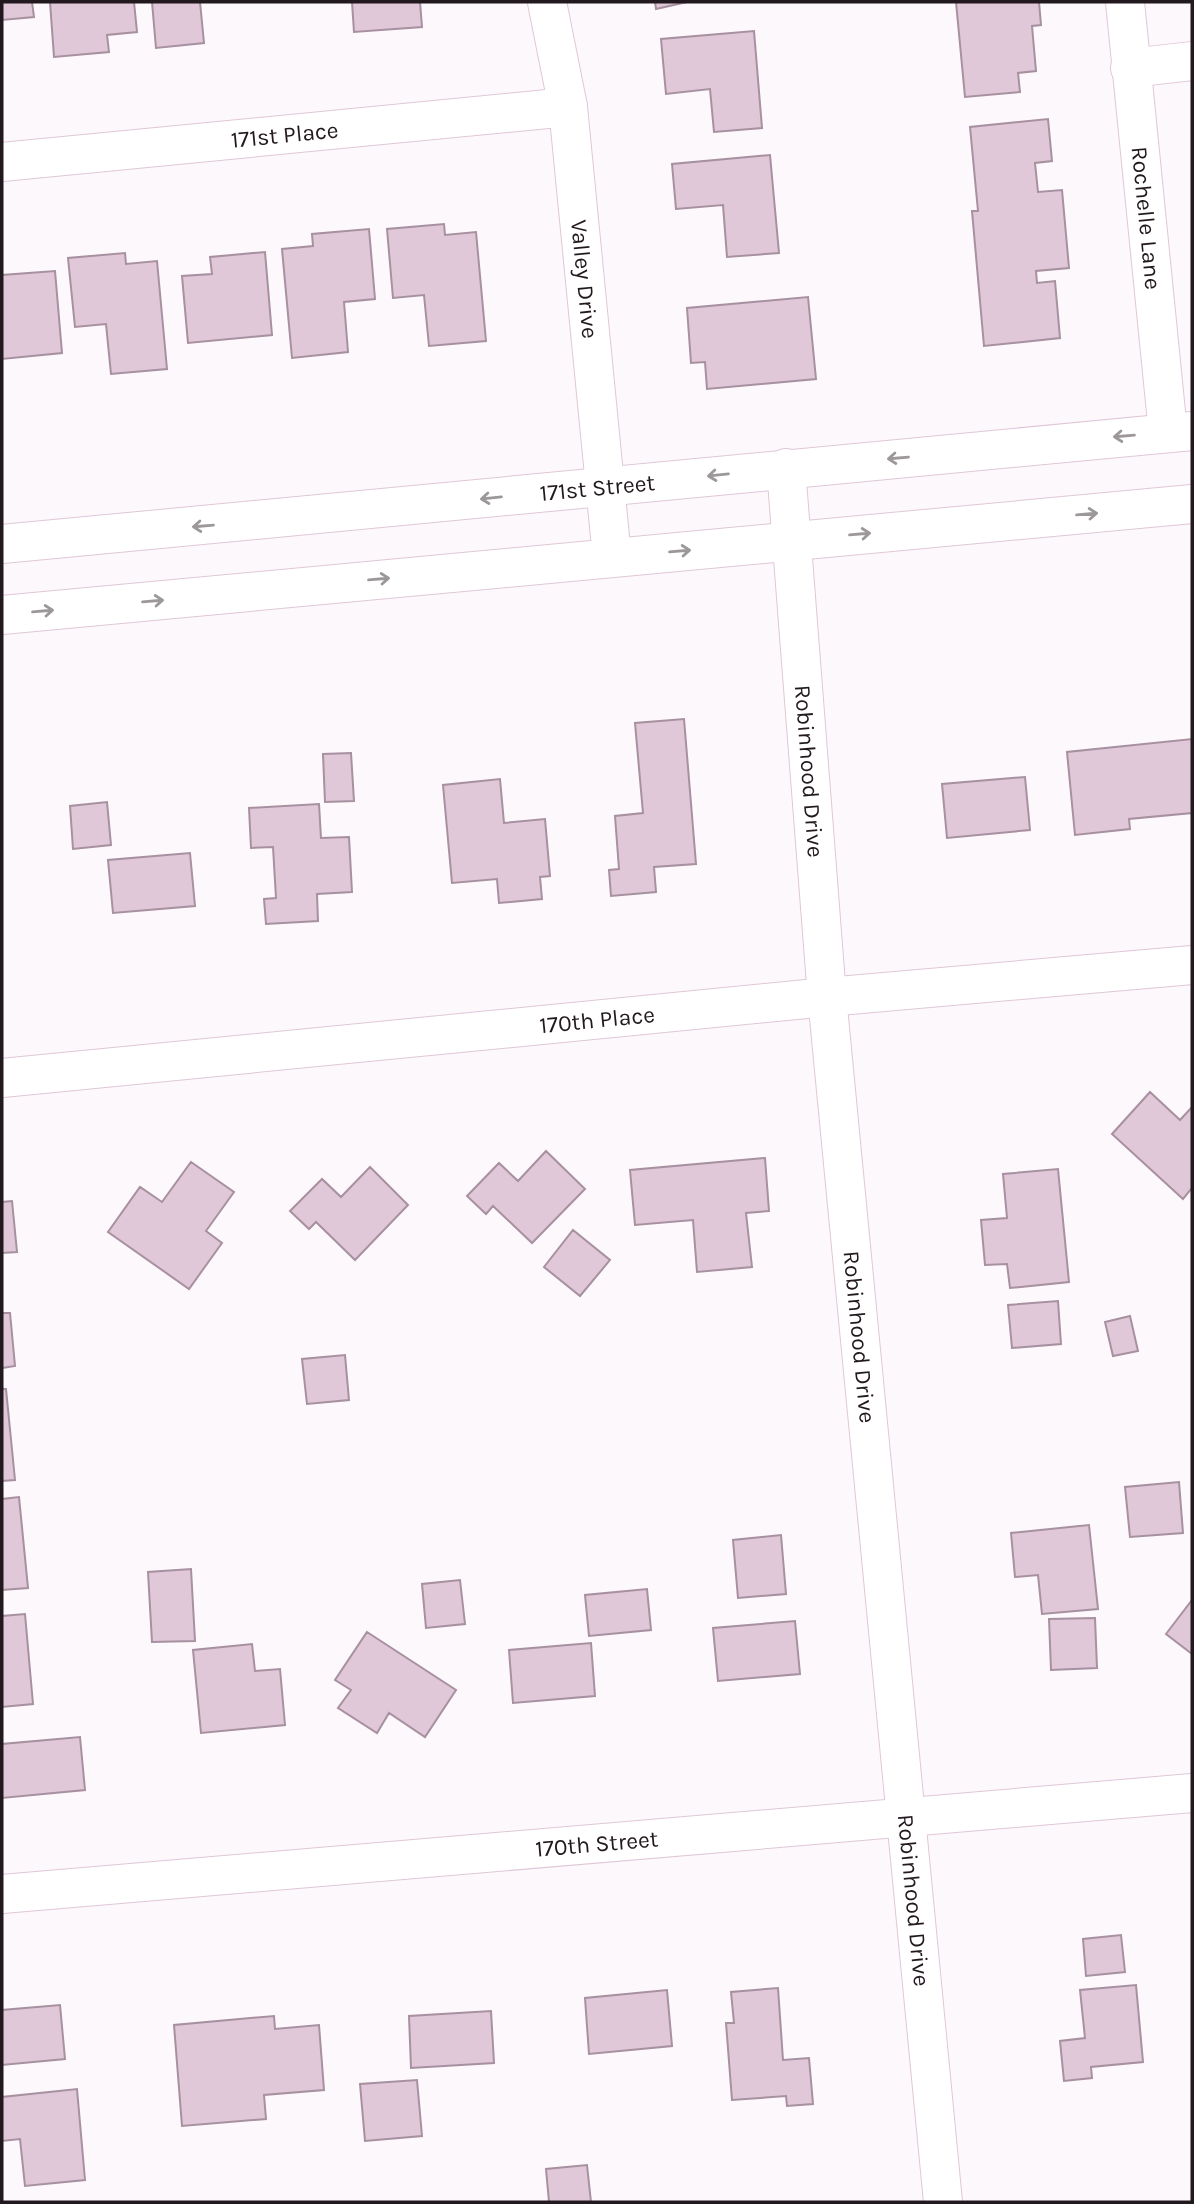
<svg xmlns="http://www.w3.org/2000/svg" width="1194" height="2204" viewBox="0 0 1194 2204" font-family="Karla,sans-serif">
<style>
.building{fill:#e1c8d9;stroke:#a790a0;stroke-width:2}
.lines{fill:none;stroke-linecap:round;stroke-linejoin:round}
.minor-casing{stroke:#e0c7d8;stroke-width:40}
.minor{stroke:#fff;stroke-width:38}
.oneway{stroke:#9c989a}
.labels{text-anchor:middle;stroke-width:6;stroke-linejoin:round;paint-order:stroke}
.street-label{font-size:23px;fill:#22191f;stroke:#fff}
</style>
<rect width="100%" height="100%" fill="#fdf8fb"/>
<path class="building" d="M2,2h30l2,15 -32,3z
M50,2h84l3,30 -30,3 2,17 -55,5z
M152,2h48l4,41 -48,5z
M352,2h68l2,25 -68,5z
M655,2h32l-31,7z
M956,2h83l2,23 -9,1 4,45 -18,2 2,19 -55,5z
M754,31l8,97 -48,4 -4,-43 -44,5 -5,-55z
M1048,119l4,42 -17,2 3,29 24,-2 7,78 -33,3 1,12 18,-2 5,57 -76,8 -12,-135h6l-8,-84z
M770,155l9,98 -52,4 -4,-52 -47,4 -4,-45z
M444,224l1,11 31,-3 10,109 -57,5 -5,-51 -31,3 -6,-69z
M369,229l6,70 -31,3 4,50 -56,6 -10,-109 31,-3 -1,-12z
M265,252l7,83 -84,8 -6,-67 30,-2 -2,-17z
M125,253l1,11 31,-3 10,108 -56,5 -5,-50 -31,3 -7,-69z
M55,271l7,82 -60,6v-84z
M808,297l8,82 -109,10 -2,-27 -14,1 -4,-55z
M684,719l12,145 -42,3 2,25 -45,4 -2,-26 10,-1 -4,-53 28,-3 -8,-90z
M1192,739v74l-63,6 1,10 -55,6 -8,-83z
M351,753l3,48 -29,1 -2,-48z
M1025,777l5,53 -83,8 -5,-54z
M500,779l4,44 41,-4 5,57 -10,1 2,22 -43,4 -2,-24 -45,4 -9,-98z
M107,802l4,43 -38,4 -3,-43z
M319,804l2,34 28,-1 3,55 -35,2 1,27 -52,3 -2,-25 12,-1 -3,-51 -22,1 -2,-40z
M190,853l5,53 -82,7 -5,-53z
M1150,1092l30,28 12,-13v81l-9,11 -71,-65z
M546,1151l39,38 -53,54 -39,-37 -7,8 -19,-18 32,-33 19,18z
M765,1158l4,53 -23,2 6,54 -55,5 -4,-52 -58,5 -5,-55z
M191,1162l43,30 -28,39 16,12 -33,46 -81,-57 32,-45 22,15z
M370,1167l38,38 -53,55 -39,-38 -7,7 -19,-18 32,-32 19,18z
M1058,1169l11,113 -59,6 -3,-24 -22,1 -4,-45 26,-2 -4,-44z
M12,1201l5,51 -15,1v-51z
M573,1230l37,30 -30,36 -36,-29z
M1058,1301l3,43 -49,4 -4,-43z
M2,1313h8l5,53 -13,2z
M1130,1316l8,35 -25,5 -8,-34z
M345,1355l4,45 -42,4 -5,-45z
M2,1389h4l9,91 -13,1z
M1179,1482l4,51 -53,4 -5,-50z
M19,1497l9,91 -26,2v-91z
M1089,1525l9,84 -56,5 -4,-39 -23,2 -4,-44z
M781,1535l5,59 -48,4 -5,-58z
M191,1569l4,72 -43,1 -4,-70z
M460,1580l5,44 -39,4 -4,-44z
M647,1589l4,41 -62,6 -4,-41z
M1192,1600v54l-26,-20z
M25,1614l8,90 -31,3v-91z
M1095,1618l2,50 -46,2 -2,-51z
M795,1621l5,53 -82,7 -5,-53z
M367,1632l89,58 -31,47 -36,-24 -12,20 -39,-25 13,-18 -16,-10z
M591,1643l4,53 -82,7 -4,-53z
M252,1644l3,27 25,-2 5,56 -84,8 -8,-83z
M80,1737l5,53 -83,8v-54z
M1121,1935l4,37 -39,4 -3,-37z
M1136,1985l7,77 -52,5 1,11 -28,3 -4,-40 25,-3 -5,-48z
M778,1988l5,72 26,-2 4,46 -26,2 -1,-10 -54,4 -6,-77h8l-3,-31z
M667,1990l5,56 -83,8 -4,-56z
M60,2005l5,54 -63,6v-55z
M491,2011l3,52 -83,5 -2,-52z
M274,2016l1,13 44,-4 5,65 -60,5 2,24 -84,7 -8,-101z
M417,2080l5,56 -57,5 -5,-57z
M77,2089l8,91 -60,6 -5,-47 -18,2v-44z
M587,2165l4,37h-42l-3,-33z"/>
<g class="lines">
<g class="minor-casing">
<g id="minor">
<path id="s1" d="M547,2l21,105 44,450"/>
<path id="s2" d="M1125,2l43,430"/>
<path d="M1130,68l62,-7"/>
<path id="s3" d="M2,162l566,-55"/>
<path id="s4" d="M786,468l41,529 116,1205"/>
<path id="s5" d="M2,544l1190,-113"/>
<path d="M2,615l1190,-111"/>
<path id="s6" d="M2,1078l825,-81 365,-32"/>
<path id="s7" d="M2,1894l1190,-101"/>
</g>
</g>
<use href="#minor" class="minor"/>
</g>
<defs><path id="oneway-shaft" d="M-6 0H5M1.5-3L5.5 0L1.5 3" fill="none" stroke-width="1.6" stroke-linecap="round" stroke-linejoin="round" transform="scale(1.75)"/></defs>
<g class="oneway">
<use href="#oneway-shaft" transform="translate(1124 436) rotate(175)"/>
<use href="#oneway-shaft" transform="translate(898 458) rotate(175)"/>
<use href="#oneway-shaft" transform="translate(718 475) rotate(174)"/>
<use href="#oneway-shaft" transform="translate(491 498) rotate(174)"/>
<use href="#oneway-shaft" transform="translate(1087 514) rotate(-5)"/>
<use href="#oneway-shaft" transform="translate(203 526) rotate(175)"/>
<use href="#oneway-shaft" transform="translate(860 534) rotate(-5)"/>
<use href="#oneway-shaft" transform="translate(680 551) rotate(-5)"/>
<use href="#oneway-shaft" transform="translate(379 579) rotate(-5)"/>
<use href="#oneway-shaft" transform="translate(153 601) rotate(-5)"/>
<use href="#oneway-shaft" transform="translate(43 611) rotate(-5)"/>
</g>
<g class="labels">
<g class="street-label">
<text dy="8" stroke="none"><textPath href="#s3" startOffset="284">171st Place</textPath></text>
<text dy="8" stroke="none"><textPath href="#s2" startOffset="217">Rochelle Lane</textPath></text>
<text dy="8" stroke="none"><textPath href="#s1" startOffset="280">Valley Drive</textPath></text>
<text dy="8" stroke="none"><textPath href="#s5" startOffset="598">171st Street</textPath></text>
<text dy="8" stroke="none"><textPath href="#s4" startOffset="304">Robinhood Drive</textPath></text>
<text dy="8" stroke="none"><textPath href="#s6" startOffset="598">170th Place</textPath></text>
<text dy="8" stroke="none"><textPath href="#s4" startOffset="872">Robinhood Drive</textPath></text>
<text dy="8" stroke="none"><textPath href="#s7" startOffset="597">170th Street</textPath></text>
<text dy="8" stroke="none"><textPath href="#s4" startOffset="1438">Robinhood Drive</textPath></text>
</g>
</g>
<rect width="1194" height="2204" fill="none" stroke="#22191f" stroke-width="7"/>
</svg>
